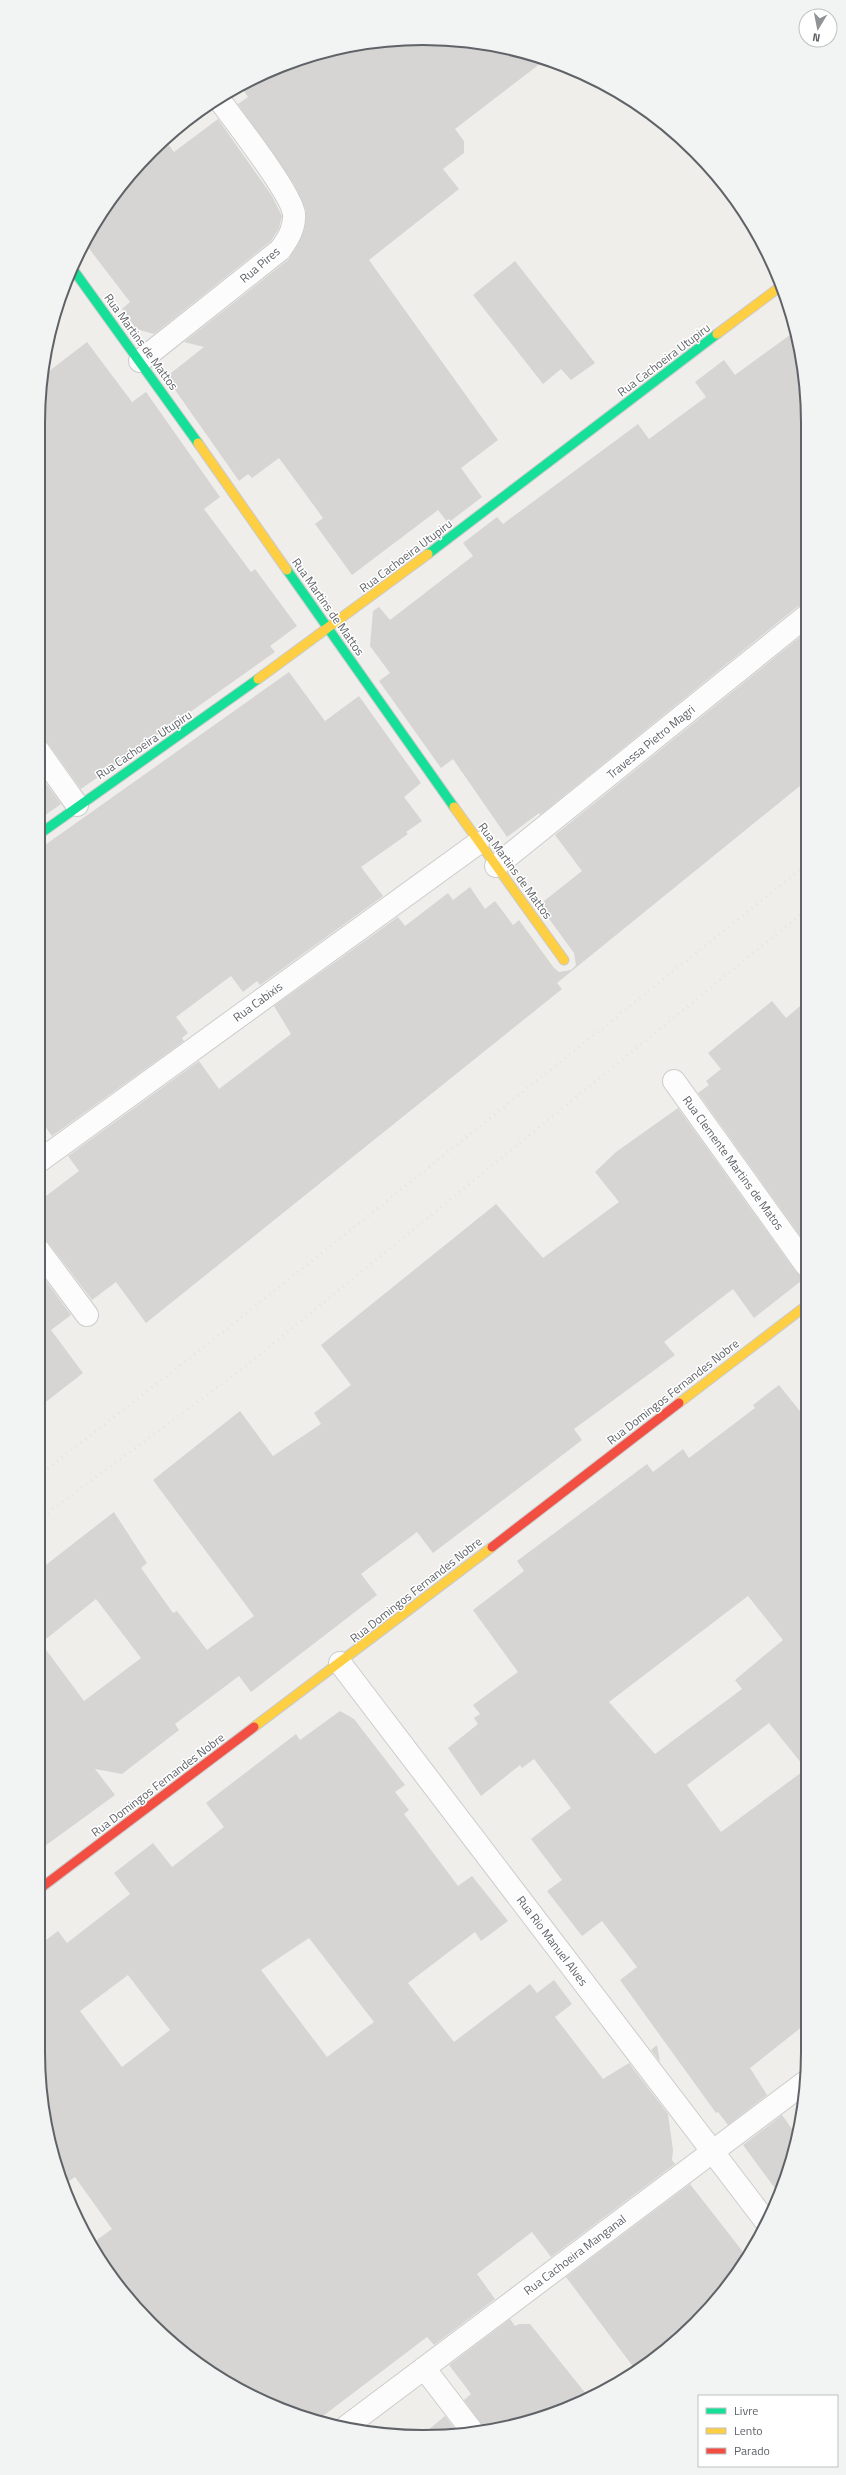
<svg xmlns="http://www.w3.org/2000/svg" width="846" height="2475" viewBox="0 0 846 2475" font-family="'Titillium Web',sans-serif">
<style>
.building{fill:#d6d5d3;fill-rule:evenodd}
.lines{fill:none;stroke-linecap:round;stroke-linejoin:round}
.street-casing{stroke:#cbcccc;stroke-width:24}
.fast-casing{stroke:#cacacb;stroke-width:11}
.slow-casing{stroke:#cacacb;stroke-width:11}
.jam-casing{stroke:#cacacb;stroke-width:11}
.street{stroke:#fdfcfc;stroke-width:22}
.fast{stroke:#16e098;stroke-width:9}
.slow{stroke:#ffcf43;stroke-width:9}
.jam{stroke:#f24e42;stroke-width:9}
.rail{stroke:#e4e4e4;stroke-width:3;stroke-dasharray:1 5;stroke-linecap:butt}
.labels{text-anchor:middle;stroke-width:3;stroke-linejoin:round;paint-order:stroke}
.street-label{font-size:12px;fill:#5f6368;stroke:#fff}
.rim{fill:none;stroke:#5f6368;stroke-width:2}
</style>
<rect width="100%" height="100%" fill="#efeeea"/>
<path class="building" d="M448,39l74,12 23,9 -90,69 9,12v12l-21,16 16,20 -90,71 129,180 -37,28 21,29 -34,26 -10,-13 -86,65 -37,-51 8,-6 -44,-60 -27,20 -4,-4 -9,7 -73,-104 38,-30 -20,-5 104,-82 11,-17 6,-16 1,-17 -12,-26 -56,-80 10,-7 -8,-12 59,-26 74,-18z
M218,119l54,77 10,20 -3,12 -8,13 -117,93 -18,-5 -14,-20 8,-7 -46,-60 33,-53 47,-50 10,13z
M515,261l80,102 -24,17 -10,-11 -18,15 -70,-89z
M794,332l11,41v232l-8,2 -257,208 -1,-2 -32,24 -54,-78 -12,9 -62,-87 11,-8 -20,-27 3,-35 6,-4 11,13 83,-64 -10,-13 34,-26 6,7 135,-100 11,15 57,-42 -11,-15 29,-22 11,15z
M87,342l45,60 14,-10 74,105 -16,12 47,63 4,-3 42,57 -27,20 5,6 -194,137 -33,-46 -10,-5v-315l6,-48z
M805,633l1,148 -249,202 5,6 -416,334 -30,-41 -24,18 -44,-58 -10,-5v-35l41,-31 -11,-15 131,-95 20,28 72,-55 -17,-28 124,-89 7,9 43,-33 5,7 17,-13 15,22 10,-8 18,24 6,-5 35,48 5,4 12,-2 5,-5 -2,-12 -35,-48 43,-34 -27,-36z
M289,672l36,49 34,-25 62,87 -17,14 18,24 -16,11 2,2 -47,33 22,29 -123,89 -3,-4 -14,11 -12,-16 -55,41 12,16 -6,5 2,3 -132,95 -14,-19v-270l7,-2z
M38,772l23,32 -23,16z
M772,1001l14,17 20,-17v243l-108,-151 11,-8 -3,-4 15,-12 -13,-16z
M678,1108l118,164 10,5 -52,41 -21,-29 -69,53 11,13 -101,74 8,11 -34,26 -115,87 -16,-21 -56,42 16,21 -126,97 -12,-16 -64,48 4,6 -57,44 -27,-5 20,26 -77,56v-280l76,-59 33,51 -6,5 32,45 4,-2 30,39 47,-34 -101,-136 87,-69 33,45 48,-32 -7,-11 37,-28 -30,-40 175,-141 47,54 76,-56 -24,-30 21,-20zM96,1599l45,59 -57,43 -43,-58z
M38,1270l33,45 -20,15 32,43 -45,35z
M779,1385l28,35 1,602 -58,46 17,27 -39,30 -10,-13 -2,1 -96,-133 17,-13 -35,-46 -20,15 -35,-45 15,-11 -31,-41 40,-31 -37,-49 -12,9 -2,-3 -39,31 -33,-48 30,-24 -4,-6 6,-4 -7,-9 45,-33 -45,-62 51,-39 -7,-10 130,-97 6,8 30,-23 6,9 66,-50 -2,-3zM748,1596l35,44 -48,40 7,9 -87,65 -46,-52zM769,1723l37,46 -85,63 -34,-47z
M340,1711l14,8 51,66 -10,7 14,18 -5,4 54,72 14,-10 36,45 -27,20 -6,-9 -67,51 46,59 76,-58 7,9 17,-13 18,24 -17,13 48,62 26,-16 39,51 5,36 -1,10 3,4 -124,93 -19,-25 -55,42 18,25 -61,46 -7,-8 -104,79h-7l-63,-19 -64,-39 -55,-52 -40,-64 18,-13 -37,-52 -12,8 -18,-58 -7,-75v-106l20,-15 9,12 63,-49 -16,-21 39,-30 19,24 52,-40 -18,-24 90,-69 4,6zM309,1938l65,84 -47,35 -66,-87zM128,1975l42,55 -48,37 -42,-56z
M657,2045l3,17 -9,-12z
M782,2115l15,21 -2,15 -18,40 -34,-46z
M690,2184l57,73 -4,9 -48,58 -58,48 -71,-95z
M510,2319l5,7 4,-2h11l57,71 -65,29 -37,6 -21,-30 7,-6 -22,-29z
M445,2416l14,18 -37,1z"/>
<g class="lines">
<g class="street-casing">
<path id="street" d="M140,361l140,-111c8,-11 15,-22 14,-36 -3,-22 -60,-94 -76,-116
M38,750l39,55
M496,866l309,-249
M674,1081l132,184
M38,1162l440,-319
M38,1249l49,66
M340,1663l424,556
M424,2368l49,64
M347,2426l457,-343"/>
</g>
<g class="fast-casing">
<path id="fast" d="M72,268l126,175
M428,554l289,-220
M287,570l167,237
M38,835l220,-156"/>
</g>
<g class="slow-casing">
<path id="slow" d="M717,334l64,-48
M198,443l89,127
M258,679l170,-125
M454,807l110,153
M679,1403l128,-98
M254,1727l238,-180"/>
</g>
<g class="jam-casing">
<path id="jam" d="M492,1547l187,-144
M38,1890l216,-163"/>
</g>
<use href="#street" class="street"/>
<use href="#fast" class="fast"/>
<use href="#slow" class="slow"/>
<use href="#jam" class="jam"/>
<path class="rail" d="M38,1476l175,-136 593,-475
M38,1520l204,-151 564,-459"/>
</g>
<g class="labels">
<g class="street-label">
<text transform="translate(260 265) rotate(-40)" y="4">Rua Pires</text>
<text transform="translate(141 342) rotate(54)" y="4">Rua Martins de Mattos</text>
<text transform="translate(664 360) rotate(-37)" y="4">Rua Cachoeira Utupiru</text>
<text transform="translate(406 556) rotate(-37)" y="4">Rua Cachoeira Utupiru</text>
<text transform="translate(328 607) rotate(55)" y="4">Rua Martins de Mattos</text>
<text transform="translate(651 742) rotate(-39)" y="4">Travessa Pietro Magri</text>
<text transform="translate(144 745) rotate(-34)" y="4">Rua Cachoeira Utupiru</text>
<text transform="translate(515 871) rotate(54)" y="4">Rua Martins de Mattos</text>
<text transform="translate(258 1002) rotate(-36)" y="4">Rua Cabixis</text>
<text transform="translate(733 1163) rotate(54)" y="4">Rua Clemente Martins de Matos</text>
<text transform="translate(673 1392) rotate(-38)" y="4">Rua Domingos Fernandes Nobre</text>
<text transform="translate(416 1590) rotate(-38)" y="4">Rua Domingos Fernandes Nobre</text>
<text transform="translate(158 1785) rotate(-37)" y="4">Rua Domingos Fernandes Nobre</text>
<text transform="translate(552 1941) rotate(53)" y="4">Rua Rio Manuel Alves</text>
<text transform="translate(575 2255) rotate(-37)" y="4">Rua Cachoeira Manganal</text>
</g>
</g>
<path d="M0 0H846V2475H0ZM423 45H423A378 378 0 0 1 801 423V2052A378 378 0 0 1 423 2430H423A378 378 0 0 1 45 2052V423A378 378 0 0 1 423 45Z" fill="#f2f3f3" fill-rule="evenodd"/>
<path class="rim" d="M423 45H423A378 378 0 0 1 801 423V2052A378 378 0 0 1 423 2430H423A378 378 0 0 1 45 2052V423A378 378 0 0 1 423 45Z"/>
<rect x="698" y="2395" width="140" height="72" fill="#ffffff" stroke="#bfc1c3"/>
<rect x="706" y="2408" width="20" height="6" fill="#16e098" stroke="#bfc1c3"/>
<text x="734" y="2415" font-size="12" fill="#5f6368">Livre</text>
<rect x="706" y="2428" width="20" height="6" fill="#ffcf43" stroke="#bfc1c3"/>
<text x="734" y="2435" font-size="12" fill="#5f6368">Lento</text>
<rect x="706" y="2448" width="20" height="6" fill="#f24e42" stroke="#bfc1c3"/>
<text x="734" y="2455" font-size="12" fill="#5f6368">Parado</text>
<g transform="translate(818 28) rotate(190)"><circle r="19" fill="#ffffff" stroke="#bfc1c3"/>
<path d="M0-3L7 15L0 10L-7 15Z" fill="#919496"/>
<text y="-6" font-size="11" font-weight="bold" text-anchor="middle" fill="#5f6368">N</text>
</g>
</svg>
